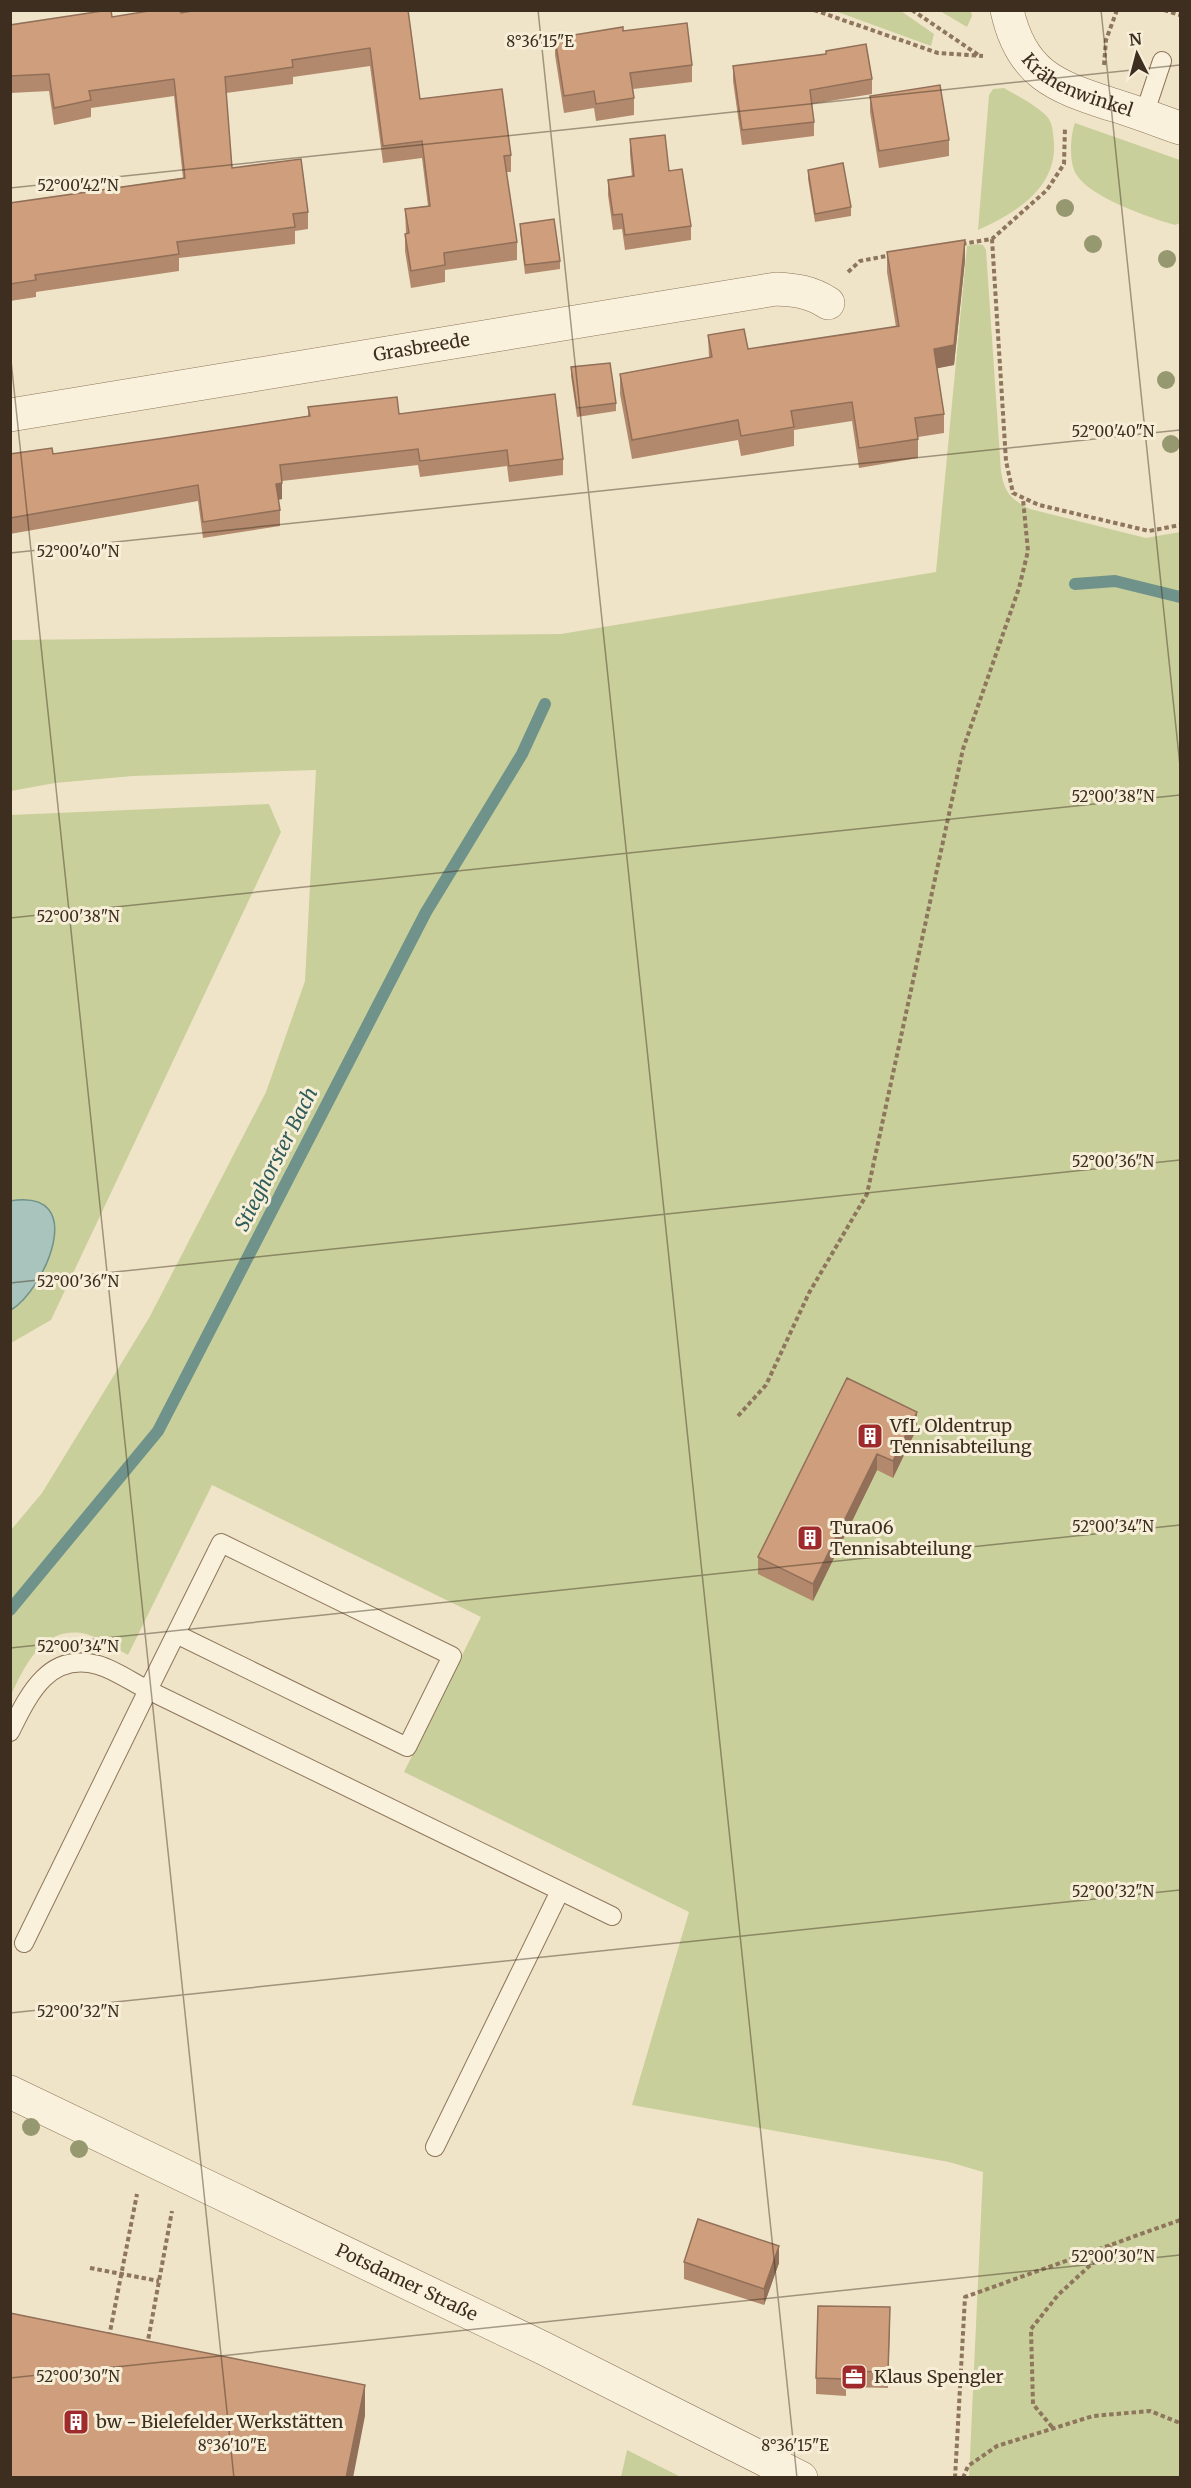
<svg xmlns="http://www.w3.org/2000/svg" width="1191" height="2488" viewBox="0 0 1191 2488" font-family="Merriweather,serif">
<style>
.green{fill:#c9cf9b}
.water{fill:#a9c4bc;stroke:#6f938a;stroke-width:1.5}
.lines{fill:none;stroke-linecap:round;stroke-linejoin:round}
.stream{stroke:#6f938a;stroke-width:12}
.service-casing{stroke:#8d765c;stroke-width:20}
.minor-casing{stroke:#8d765c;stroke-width:34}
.path{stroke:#8d765c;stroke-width:4;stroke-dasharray:4.5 3;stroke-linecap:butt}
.service{stroke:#faf1dc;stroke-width:18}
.minor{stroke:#faf1dc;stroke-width:33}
.tree{fill:#96986f}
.wall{fill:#b2896c}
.shaded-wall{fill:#916f58}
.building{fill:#cf9f7d;stroke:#916f58;stroke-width:1.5}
.ticks{fill:none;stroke:#3d2e20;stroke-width:1.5;stroke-opacity:0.45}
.labels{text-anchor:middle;stroke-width:6;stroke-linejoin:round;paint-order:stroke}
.street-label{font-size:18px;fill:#3d2e20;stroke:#f7eed8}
.poi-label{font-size:18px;fill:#3d2e20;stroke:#f7eed8;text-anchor:start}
.water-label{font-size:20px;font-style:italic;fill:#2f5d5a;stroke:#f7eed8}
.ticks-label{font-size:15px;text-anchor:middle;fill:#3d2e20;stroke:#f7eed8;stroke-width:6;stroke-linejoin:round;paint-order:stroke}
</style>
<rect width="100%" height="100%" fill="#f0e4c8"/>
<path class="green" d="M835,11h66l33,23 -3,12z
M940,11h31l1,5 -5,11z
M1004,88c12,7 37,20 45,31 4,7 4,15 5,23 3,46 -38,71 -76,88l11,-135 4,-6z
M1075,123l105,37v63l-5,2c-25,-7 -86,-28 -99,-51 -7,-12 -6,-38 -1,-51z
M977,244l6,1 3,5 15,221c3,21 10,29 29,38l116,29 34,-6v1945h-211l14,-305 -34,-10 -317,-57 57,-193 -285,-140 77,-155 -269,-132 -84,170c-13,-7 -28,-17 -42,-21 -42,-10 -61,31 -75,61v-165l31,-37 107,-175 117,-226 39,-111 11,-211 -183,6 -78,7 -44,8v-151l550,-6 375,-62 31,-326z
M269,804l12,28 -230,488 -40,23 -1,-528z
M627,2450l54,27h-60z"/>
<path class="water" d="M10,1201c80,-13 35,88 1,109z"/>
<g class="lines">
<path class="stream" d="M1075,584l40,-3 65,16
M10,1610l148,-179 268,-519 96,-158 23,-50"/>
<g class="service-casing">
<path id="service" d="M1144,115l18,-54
M176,1634l231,113 45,-91 -231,-113 -73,147 464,226
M10,1732c18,-36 38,-81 88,-67 17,5 34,17 50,25l-124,253
M435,2147l125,-256"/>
</g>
<g class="minor-casing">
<g id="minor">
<path id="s1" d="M1007,10c14,64 48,76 103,94 24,7 47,16 70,24"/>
<path id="s2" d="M10,415l766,-126c21,1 35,3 52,14"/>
<path id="s3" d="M10,2092l533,256 258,130"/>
</g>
</g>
<path class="path" d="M814,10l124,43 45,3
M912,10l68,46
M1164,10l16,5
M1104,65l2,-25 11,-30
M992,239l14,222 7,32 26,12 110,26 31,-6
M962,244l30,-5 55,-49 17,-26 1,-37
M848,272l12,-11 32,-6
M738,1416l28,-31 43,-92 58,-99 96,-445 56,-161 9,-37 -5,-52
M90,2268l69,13
M109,2337l28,-143
M147,2346l25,-135
M1052,2427l-19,-23 -2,-75 27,-34 53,-49
M955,2478l10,-181 215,-77
M963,2478l5,-12 29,-20 96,-30 57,-5 30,12"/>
<use href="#service" class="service"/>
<use href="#minor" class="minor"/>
</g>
<g class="tree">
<circle cx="1065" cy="208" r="9"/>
<circle cx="1093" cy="244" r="9"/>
<circle cx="1167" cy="259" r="9"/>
<circle cx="1166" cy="380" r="9"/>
<circle cx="1171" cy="444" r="9"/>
<circle cx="31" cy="2127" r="9"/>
<circle cx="79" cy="2149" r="9"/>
</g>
<path class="wall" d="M408,10l12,89 91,56v17h-5l11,70v18l-72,10v12l-34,6 -6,-37v-17h1l-1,-25 23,-3 -6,-48 -39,5 -13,-97 -77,11v7l-67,9 6,75 76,44v17l-13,2v13l-116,14v13l-143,21v5l-26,4v-98l173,-25 -9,-82 -83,12v9l-37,8 -5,-34 -39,2v-68l102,-8 69,-4z
M623,31l69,34v17l-59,7 1,9v17l-38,6 -2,-13 -30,5 -9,-58v-17z
M733,66l139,13v15l-60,10 2,18v14l-72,9 -9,-64z
M870,96l79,44v16l-70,12 -9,-56z
M630,139l39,32 22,55v14l-66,10 -3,-21 -9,1 -5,-35v-15l24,-3 -2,-23z
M808,170l43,37v9l-36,6 -7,-43z
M520,224l40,37v8l-35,5 -5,-42z
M887,252l78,8 -11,105 -17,3 7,46v19l-26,4v21l-59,10 -7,-47 -58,9v16l-53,10 -3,-16 -106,19 -12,-65v-20l89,-16 -1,-23 40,14 148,-22 -9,-55z
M571,367l45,36v8l-39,6 -6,-41z
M308,407l91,7 164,45v16l-54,7 -2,-16 -87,11 -2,-12 -136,16v18l-4,1 2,10v16l-77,12 -5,-37 -188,33v-80h43l112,-16 143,-22z
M847,1378l70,50 -24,50 -16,-8 -64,131 -55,-27v-17z
M684,2262l95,1 -15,42 -80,-26z
M890,2324l-2,64 -42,-1v9l-30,-2v-16z"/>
<path class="shaded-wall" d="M965,240v20l-11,105 -20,4v-20z
M282,483v16l-6,1v-16z
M917,1412v16l-24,50v-17z
M877,1454v16l-64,131v-17z
M779,2246v17l-15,42v-16z
M365,2385v31l-12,62h-7z"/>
<path class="building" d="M109,10h2l1,7 43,-7h25l1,3 16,-3h211l12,89 82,-10 9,66 -7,1 13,86 -73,11 1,12 -34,6 -6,-37 4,-1 -4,-24 25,-3 -8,-65 -39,5 -13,-98 -78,12 1,7 -68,10 7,91 69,-9 7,53 -15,2 2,13 -118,15 2,12 -144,21 1,5 -26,4v-81l175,-25 -11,-99 -85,12 2,9 -37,8 -5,-34 -39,2v-51z
M687,23l5,42 -62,8 4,25 -38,6 -2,-13 -30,5 -9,-58 68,-11v4z
M866,44l6,35 -62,11 4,32 -72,8 -9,-64 93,-12v-3z
M940,85l9,55 -70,11 -9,-55z
M665,135l4,36 13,-2 9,57 -66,9 -3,-21 -9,1 -5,-35 26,-4 -4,-37z
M843,163l8,44 -36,7 -7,-44z
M554,219l6,42 -35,4 -5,-41z
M965,240l-11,105 -20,4 10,65 -29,4 3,21 -59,9 -7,-46 -61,9 3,16 -53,9 -3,-16 -106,20 -12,-66 92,-17 -4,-22 36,-6 4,20 151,-23 -12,-74z
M610,363l6,40 -39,5 -6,-41z
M555,394l8,65 -54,7 -2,-16 -87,11 -2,-12 -138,16 2,18 -6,1 4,26 -77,12 -5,-37 -188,33v-64l42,-6 1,6 112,-16 145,-22 -2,-9 89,-10 2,17z
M847,1378l70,34 -24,49 -16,-7 -64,130 -55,-27z
M698,2219l81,27 -15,43 -80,-27z
M818,2306l72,1 -2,65 -42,-1v8l-30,-1z
M10,2313l355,72 -19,93h-336z"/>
<path class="ticks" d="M538,10l259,2468M1101,10l79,756M10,188l1170,-123M10,351l224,2127M10,553l1170,-123M10,918l1170,-123M10,1283l1170,-123M10,1648l1170,-123M10,2013l1170,-123M10,2378l1170,-123"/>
<defs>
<g id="building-square" transform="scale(1.35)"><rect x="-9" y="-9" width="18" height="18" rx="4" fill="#9e2a2b" stroke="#f7eed8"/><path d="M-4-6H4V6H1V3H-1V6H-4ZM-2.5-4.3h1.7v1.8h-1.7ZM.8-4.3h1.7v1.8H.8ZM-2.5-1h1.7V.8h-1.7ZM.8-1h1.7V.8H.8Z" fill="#fff"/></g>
<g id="office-square" transform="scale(1.35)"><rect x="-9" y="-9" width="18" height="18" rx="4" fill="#9e2a2b" stroke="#f7eed8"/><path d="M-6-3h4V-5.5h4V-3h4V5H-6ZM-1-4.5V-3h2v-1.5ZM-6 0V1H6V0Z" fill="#fff"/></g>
</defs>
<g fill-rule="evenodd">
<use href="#building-square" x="870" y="1436"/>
<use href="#building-square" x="810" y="1538"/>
<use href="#office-square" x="854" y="2377"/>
<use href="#building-square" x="76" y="2422"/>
</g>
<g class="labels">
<g class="street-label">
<text dy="6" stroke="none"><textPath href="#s1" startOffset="111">Krähenwinkel</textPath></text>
<text dy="6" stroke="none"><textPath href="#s2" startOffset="417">Grasbreede</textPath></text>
<text dy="6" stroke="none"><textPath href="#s3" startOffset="440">Potsdamer Straße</textPath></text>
</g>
<g class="poi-label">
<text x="890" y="1432">VfL Oldentrup<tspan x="890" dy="21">Tennisabteilung</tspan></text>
<text x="830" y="1534">Tura06<tspan x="830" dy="21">Tennisabteilung</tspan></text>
<text x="874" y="2383">Klaus Spengler</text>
<text x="96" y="2428">bw - Bielefelder Werkstätten</text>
</g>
<g class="water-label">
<text transform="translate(276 1159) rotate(-63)" y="7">Stieghorster Bach</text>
</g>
</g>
<g class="ticks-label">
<text x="540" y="47">8°36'15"E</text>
<text x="78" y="191">52°00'42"N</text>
<text x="1113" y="437">52°00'40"N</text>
<text x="78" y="557">52°00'40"N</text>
<text x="1113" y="802">52°00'38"N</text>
<text x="78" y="922">52°00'38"N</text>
<text x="1113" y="1167">52°00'36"N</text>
<text x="78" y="1287">52°00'36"N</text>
<text x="1113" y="1532">52°00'34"N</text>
<text x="78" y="1652">52°00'34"N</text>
<text x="1113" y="1897">52°00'32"N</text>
<text x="78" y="2017">52°00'32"N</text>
<text x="1113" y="2262">52°00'30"N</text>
<text x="78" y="2382">52°00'30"N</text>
<text x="232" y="2451">8°36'10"E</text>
<text x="795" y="2451">8°36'15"E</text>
</g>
<rect width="1191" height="2488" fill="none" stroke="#3d2e20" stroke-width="24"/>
<g transform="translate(1137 54) rotate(354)" stroke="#f7eed8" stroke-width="4.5" paint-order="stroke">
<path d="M0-4.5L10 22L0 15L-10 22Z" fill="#3d2e20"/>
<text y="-9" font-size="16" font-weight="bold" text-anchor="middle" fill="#3d2e20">N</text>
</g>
</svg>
